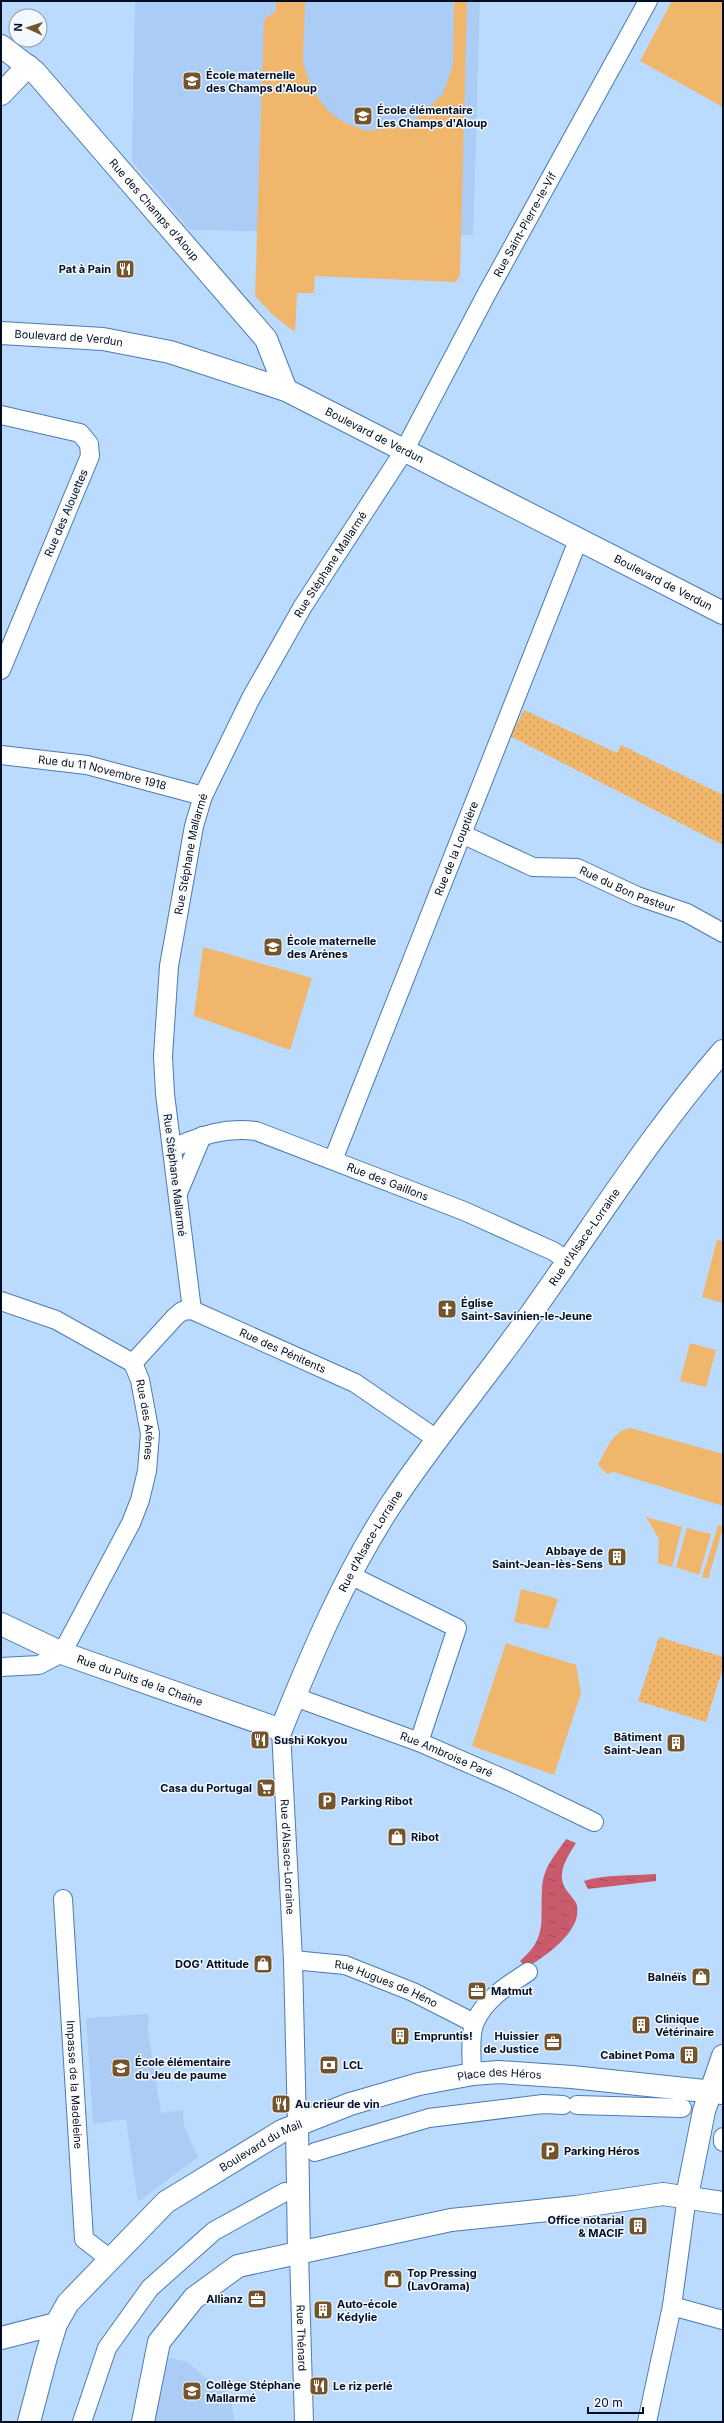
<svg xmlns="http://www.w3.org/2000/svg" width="724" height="2423" viewBox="0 0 724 2423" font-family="Inter,sans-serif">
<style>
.built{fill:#abccf4}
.green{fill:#f0b66b}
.garden{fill:url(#garden-dots)}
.water{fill:url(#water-ripples)}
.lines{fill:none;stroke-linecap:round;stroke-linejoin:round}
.street-casing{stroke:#4a7bb2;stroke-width:20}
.secondary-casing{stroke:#4a7bb2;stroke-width:24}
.primary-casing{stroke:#4a7bb2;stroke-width:24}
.street{stroke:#fff;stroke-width:18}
.secondary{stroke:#fff;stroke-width:22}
.primary{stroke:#fff;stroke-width:22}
.labels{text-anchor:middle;stroke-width:3;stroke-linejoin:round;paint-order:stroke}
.poi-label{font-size:11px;font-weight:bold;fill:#000e23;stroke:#f2f8fe;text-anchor:start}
.street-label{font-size:11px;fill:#000e23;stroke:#f2f8fe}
</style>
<defs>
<pattern id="garden-dots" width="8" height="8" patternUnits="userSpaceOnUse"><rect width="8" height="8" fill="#f0b66b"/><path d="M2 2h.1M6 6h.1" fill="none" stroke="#cc9b5c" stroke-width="1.8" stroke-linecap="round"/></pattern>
<pattern id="water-ripples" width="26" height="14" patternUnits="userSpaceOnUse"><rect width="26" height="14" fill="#ca5b6d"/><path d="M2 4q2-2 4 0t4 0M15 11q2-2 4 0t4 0" fill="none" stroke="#a24a59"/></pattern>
</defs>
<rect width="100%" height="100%" fill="#badafe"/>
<path class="built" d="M135,1h345l-7,234 -283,-5 -58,-69z
M148,2014l1,12h-2l14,87 22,-3 1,16 14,31 -60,45 -12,-83 -33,5 -7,-106z
M164,2357l24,5 16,15 17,9 10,10 3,26h-83z"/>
<path class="green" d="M276,1h29l-2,61 8,26 17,23 17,12 22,8 43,-6 33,-31 10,-29 1,-64h13l-7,274 -4,7 -141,-6 -1,17h-17l-2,39 -22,-17 -18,-19 9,-276 12,-9z
M672,1h51v106l-83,-46z
M203,947l109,31 -22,72 -96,-34z
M717,1240l6,1v62l-21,-6z
M690,1343l26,7 -10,37 -26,-6z
M630,1428l93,26v52l-109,-34 -7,2 -9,-9c8,-15 14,-33 32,-37z
M646,1517l36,10 -10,40 -14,-4 1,-24z
M718,1525l5,1v2l-15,51 -6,-2z
M687,1528l24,6 -12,41 -23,-8z
M521,1589l37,10 -10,30 -34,-7z
M506,1643l70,22 5,28 -27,82 -82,-29z"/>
<path class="garden" d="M524,710l93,43 4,-8 102,50v50l-213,-109z
M659,1637l64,20v11l-17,54 -68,-21z"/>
<path class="water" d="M566,1839l10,4c-9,15 -21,31 -9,48 3,4 9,10 10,15 5,26 -33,51 -51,62l-6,-7c28,-24 20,-40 22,-72 1,-23 14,-34 24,-50z
M656,1874v7l-68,8 -4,-8c21,-7 49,-5 72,-7z"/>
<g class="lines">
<g class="street-casing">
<g id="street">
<path d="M1,415l79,18 9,11 1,12 -89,214"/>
<path id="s1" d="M1,755l86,10 116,31"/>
<path id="s2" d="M462,834l71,33 44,1 60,28 50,17 36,20"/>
<path id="s3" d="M172,1148c30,-12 50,-21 84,-17l208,80 89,40 15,10"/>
<path id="s4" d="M333,1160l246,-622"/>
<path d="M178,1193l24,-57"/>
<path id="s5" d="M1,1301l55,19 77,43 7,17 10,54 -3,37 -7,29 -9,23 -69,130 -23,12 -38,2"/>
<path id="s6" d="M192,1310l-27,-216 -2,-38 6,-90 25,-140 9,-30 48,-98 52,-92 101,-155 82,-156 162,-294"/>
<path id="s7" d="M133,1363l42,-46 7,-6 10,-1 163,73 83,57"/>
<path d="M350,1575l107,53 -38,114"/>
<path id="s8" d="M295,1697l124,45 90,39 85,41"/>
<path id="s9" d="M281,1730l12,230 4,165"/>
<path id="s10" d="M63,1899l21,340 26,20"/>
<path id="s11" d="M293,1960l52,5 68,27 61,31"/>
<path d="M473,2074c-2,-11 -3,-42 2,-52 10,-23 33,-37 53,-50"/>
<path d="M577,2105l105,3"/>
<path d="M723,2137v5"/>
<path d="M315,2152l114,-34 114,-14 20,1"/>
<path id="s12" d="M299,2254l5,168"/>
<path d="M672,2306l51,14"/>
<path d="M82,2422l25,-74 43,-60 64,-57 71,-39"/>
<path d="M647,2422l25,-116 15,-110"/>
</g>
</g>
<g class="secondary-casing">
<g id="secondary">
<path id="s13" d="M1,46l34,26 231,267 20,51"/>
<path d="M1,94l27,-28"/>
<path id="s14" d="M1,1624l61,29 219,77c31,-77 64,-155 109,-224 45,-69 99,-131 145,-198 62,-87 118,-177 188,-257"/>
<path d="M297,2125l2,129"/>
<path d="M687,2196l17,-85 19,-55"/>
<path d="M1,2338l55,-14"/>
<path id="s15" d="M29,2422l17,-65 10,-33 12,-21 98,-101 116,-71 68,-27 69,-20 54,-10 26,-2 73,5 151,16"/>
<path d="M143,2422l16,-80 35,-44 44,-32 213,-46 125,-13 87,-13 60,9"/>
</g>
</g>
<g class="primary-casing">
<g id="primary">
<path id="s16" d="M1,333l102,6 67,13 116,38 437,223"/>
</g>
</g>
<use href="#street" class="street"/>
<use href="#secondary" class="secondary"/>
<use href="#primary" class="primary"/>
</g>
<defs>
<g id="school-square" transform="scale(1)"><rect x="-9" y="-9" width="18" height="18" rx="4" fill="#74542a" stroke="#f2f8fe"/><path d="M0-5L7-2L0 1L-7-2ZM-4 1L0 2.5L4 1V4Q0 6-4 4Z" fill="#fff"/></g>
<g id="restaurant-square" transform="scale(1)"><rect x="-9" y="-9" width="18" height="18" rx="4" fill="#74542a" stroke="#f2f8fe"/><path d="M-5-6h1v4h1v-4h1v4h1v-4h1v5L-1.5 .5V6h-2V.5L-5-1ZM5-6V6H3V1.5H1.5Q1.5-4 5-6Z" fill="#fff"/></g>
<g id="church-square" transform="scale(1)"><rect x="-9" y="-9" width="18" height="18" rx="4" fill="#74542a" stroke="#f2f8fe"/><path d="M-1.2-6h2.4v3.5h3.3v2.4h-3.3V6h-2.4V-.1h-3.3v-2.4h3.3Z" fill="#fff"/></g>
<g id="building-square" transform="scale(1)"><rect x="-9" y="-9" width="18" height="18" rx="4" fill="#74542a" stroke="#f2f8fe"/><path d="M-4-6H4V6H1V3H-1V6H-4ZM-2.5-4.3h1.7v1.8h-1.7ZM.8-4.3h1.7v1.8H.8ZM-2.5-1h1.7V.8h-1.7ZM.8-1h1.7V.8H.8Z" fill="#fff"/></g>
<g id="supermarket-square" transform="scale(1)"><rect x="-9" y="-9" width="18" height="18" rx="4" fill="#74542a" stroke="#f2f8fe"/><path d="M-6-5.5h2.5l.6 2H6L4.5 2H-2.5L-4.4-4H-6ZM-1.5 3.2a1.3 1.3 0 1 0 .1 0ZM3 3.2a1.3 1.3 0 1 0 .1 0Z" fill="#fff"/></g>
<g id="parking-square" transform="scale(1)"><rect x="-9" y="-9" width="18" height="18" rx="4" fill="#74542a" stroke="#f2f8fe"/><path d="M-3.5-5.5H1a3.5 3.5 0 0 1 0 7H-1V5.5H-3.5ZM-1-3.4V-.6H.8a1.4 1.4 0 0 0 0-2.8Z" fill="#fff"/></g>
<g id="shop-square" transform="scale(1)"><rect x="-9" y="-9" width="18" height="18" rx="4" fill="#74542a" stroke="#f2f8fe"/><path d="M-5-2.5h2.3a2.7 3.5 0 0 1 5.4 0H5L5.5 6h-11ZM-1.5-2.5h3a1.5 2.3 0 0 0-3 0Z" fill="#fff"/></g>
<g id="office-square" transform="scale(1)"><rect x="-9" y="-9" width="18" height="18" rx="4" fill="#74542a" stroke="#f2f8fe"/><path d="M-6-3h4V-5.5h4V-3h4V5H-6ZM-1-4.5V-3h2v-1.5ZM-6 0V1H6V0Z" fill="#fff"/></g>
<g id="bank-square" transform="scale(1)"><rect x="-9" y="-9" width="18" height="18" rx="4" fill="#74542a" stroke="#f2f8fe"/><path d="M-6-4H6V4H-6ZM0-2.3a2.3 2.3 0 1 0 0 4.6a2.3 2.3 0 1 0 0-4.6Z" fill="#fff"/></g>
</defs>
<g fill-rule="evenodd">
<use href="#school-square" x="192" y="81"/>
<use href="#school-square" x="363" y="116"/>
<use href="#restaurant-square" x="125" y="269"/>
<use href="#school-square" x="273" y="947"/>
<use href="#church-square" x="447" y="1309"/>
<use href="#building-square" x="617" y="1557"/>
<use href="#restaurant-square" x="260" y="1740"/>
<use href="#building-square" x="676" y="1743"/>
<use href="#supermarket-square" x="266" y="1788"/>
<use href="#parking-square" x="327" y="1801"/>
<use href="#shop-square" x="397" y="1837"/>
<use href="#shop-square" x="263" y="1964"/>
<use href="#shop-square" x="701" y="1977"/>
<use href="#office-square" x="477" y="1991"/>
<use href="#building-square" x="641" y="2025"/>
<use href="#building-square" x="400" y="2036"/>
<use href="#office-square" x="553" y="2042"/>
<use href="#building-square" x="689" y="2055"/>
<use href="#bank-square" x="329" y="2065"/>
<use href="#school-square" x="121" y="2068"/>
<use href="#restaurant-square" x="281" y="2104"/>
<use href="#parking-square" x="550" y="2151"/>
<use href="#building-square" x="638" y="2226"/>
<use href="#shop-square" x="393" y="2279"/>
<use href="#office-square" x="257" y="2299"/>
<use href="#building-square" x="323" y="2310"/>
<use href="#restaurant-square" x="319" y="2386"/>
<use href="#school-square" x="192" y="2391"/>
</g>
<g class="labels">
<g class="poi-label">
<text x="206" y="79">École maternelle<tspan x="206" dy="13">des Champs d'Aloup</tspan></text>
<text x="377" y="114">École élémentaire<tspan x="377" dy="13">Les Champs d'Aloup</tspan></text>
<text x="111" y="273" text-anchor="end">Pat à Pain</text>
<text x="287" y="945">École maternelle<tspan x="287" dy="13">des Arènes</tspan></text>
<text x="461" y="1307">Église<tspan x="461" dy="13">Saint-Savinien-le-Jeune</tspan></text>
<text x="603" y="1555" text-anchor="end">Abbaye de<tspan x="603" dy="13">Saint-Jean-lès-Sens</tspan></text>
<text x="662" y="1741" text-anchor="end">Bâtiment<tspan x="662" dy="13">Saint-Jean</tspan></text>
<text x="274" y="1744">Sushi Kokyou</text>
<text x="252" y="1792" text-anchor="end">Casa du Portugal</text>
<text x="341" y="1805">Parking Ribot</text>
<text x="411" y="1841">Ribot</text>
<text x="249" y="1968" text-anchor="end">DOG' Attitude</text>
<text x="687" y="1981" text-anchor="end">Balnéïs</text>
<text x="491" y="1995">Matmut</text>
<text x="655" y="2023">Clinique<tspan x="655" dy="13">Vétérinaire</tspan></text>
<text x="414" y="2040">Empruntis!</text>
<text x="539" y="2040" text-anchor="end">Huissier<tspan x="539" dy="13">de Justice</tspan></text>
<text x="675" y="2059" text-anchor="end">Cabinet Poma</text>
<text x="135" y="2066">École élémentaire<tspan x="135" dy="13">du Jeu de paume</tspan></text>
<text x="343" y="2069">LCL</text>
<text x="295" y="2108">Au crieur de vin</text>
<text x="564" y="2155">Parking Héros</text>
<text x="624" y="2224" text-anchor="end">Office notarial<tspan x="624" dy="13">&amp; MACIF</tspan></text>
<text x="407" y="2277">Top Pressing<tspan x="407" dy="13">(LavOrama)</tspan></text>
<text x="243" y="2303" text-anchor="end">Allianz</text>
<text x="337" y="2308">Auto-école<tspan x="337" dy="13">Kédylie</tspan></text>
<text x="206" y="2389">Collège Stéphane<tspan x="206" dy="13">Mallarmé</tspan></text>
<text x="333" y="2390">Le riz perlé</text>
</g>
<g class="street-label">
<text dy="4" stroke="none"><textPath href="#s13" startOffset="225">Rue des Champs d'Aloup</textPath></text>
<text dy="4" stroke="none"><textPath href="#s6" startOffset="1176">Rue Saint-Pierre-le-Vif</textPath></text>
<text dy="4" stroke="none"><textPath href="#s16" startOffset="68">Boulevard de Verdun</textPath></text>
<text dy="4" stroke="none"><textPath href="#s16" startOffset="392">Boulevard de Verdun</textPath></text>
<text transform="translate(66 513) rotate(-67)" y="4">Rue des Alouettes</text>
<text dy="4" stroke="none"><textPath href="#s6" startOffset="784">Rue Stéphane Mallarmé</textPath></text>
<text dy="4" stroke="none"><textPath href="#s16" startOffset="716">Boulevard de Verdun</textPath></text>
<text dy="4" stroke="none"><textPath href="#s1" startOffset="103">Rue du 11 Novembre 1918</textPath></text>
<text dy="4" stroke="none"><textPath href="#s4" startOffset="335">Rue de la Louptière</textPath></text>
<text dy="4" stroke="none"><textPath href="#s6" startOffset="460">Rue Stéphane Mallarmé</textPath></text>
<text dy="4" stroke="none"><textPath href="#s2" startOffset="177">Rue du Bon Pasteur</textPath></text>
<text transform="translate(175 1175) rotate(83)" y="4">Rue Stéphane Mallarmé</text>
<text dy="4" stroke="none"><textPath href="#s3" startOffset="228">Rue des Gaillons</textPath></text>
<text dy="4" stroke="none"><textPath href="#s14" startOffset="881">Rue d'Alsace-Lorraine</textPath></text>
<text dy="4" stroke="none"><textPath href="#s7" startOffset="181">Rue des Pénitents</textPath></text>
<text dy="4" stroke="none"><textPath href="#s5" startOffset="205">Rue des Arènes</textPath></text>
<text dy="4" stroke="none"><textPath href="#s14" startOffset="509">Rue d'Alsace-Lorraine</textPath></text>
<text dy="4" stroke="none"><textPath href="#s14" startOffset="150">Rue du Puits de la Chaîne</textPath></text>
<text dy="4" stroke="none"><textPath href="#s8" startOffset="162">Rue Ambroise Paré</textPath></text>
<text dy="4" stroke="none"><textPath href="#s9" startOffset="127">Rue d'Alsace-Lorraine</textPath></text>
<text dy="4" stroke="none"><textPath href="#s11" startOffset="97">Rue Hugues de Héno</textPath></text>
<text dy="4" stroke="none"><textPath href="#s15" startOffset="629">Place des Héros</textPath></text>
<text dy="4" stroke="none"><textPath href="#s10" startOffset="186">Impasse de la Madeleine</textPath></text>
<text dy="4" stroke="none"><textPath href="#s15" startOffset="377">Boulevard du Mail</textPath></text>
<text dy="4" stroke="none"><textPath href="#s12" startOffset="84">Rue Thénard</textPath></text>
</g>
</g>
<rect width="724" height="2423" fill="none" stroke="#000e23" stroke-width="4"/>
<g transform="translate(28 28) rotate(273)"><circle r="19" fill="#f2f8fe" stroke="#919aa6"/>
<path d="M0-3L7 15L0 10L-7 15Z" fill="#74542a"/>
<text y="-6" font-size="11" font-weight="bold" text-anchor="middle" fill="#000e23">N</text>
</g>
<path d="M588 2407v6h55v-6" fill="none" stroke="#000e23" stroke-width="2"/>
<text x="594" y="2407" font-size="12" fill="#000e23" stroke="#f2f8fe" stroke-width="3" paint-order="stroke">20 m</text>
</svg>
